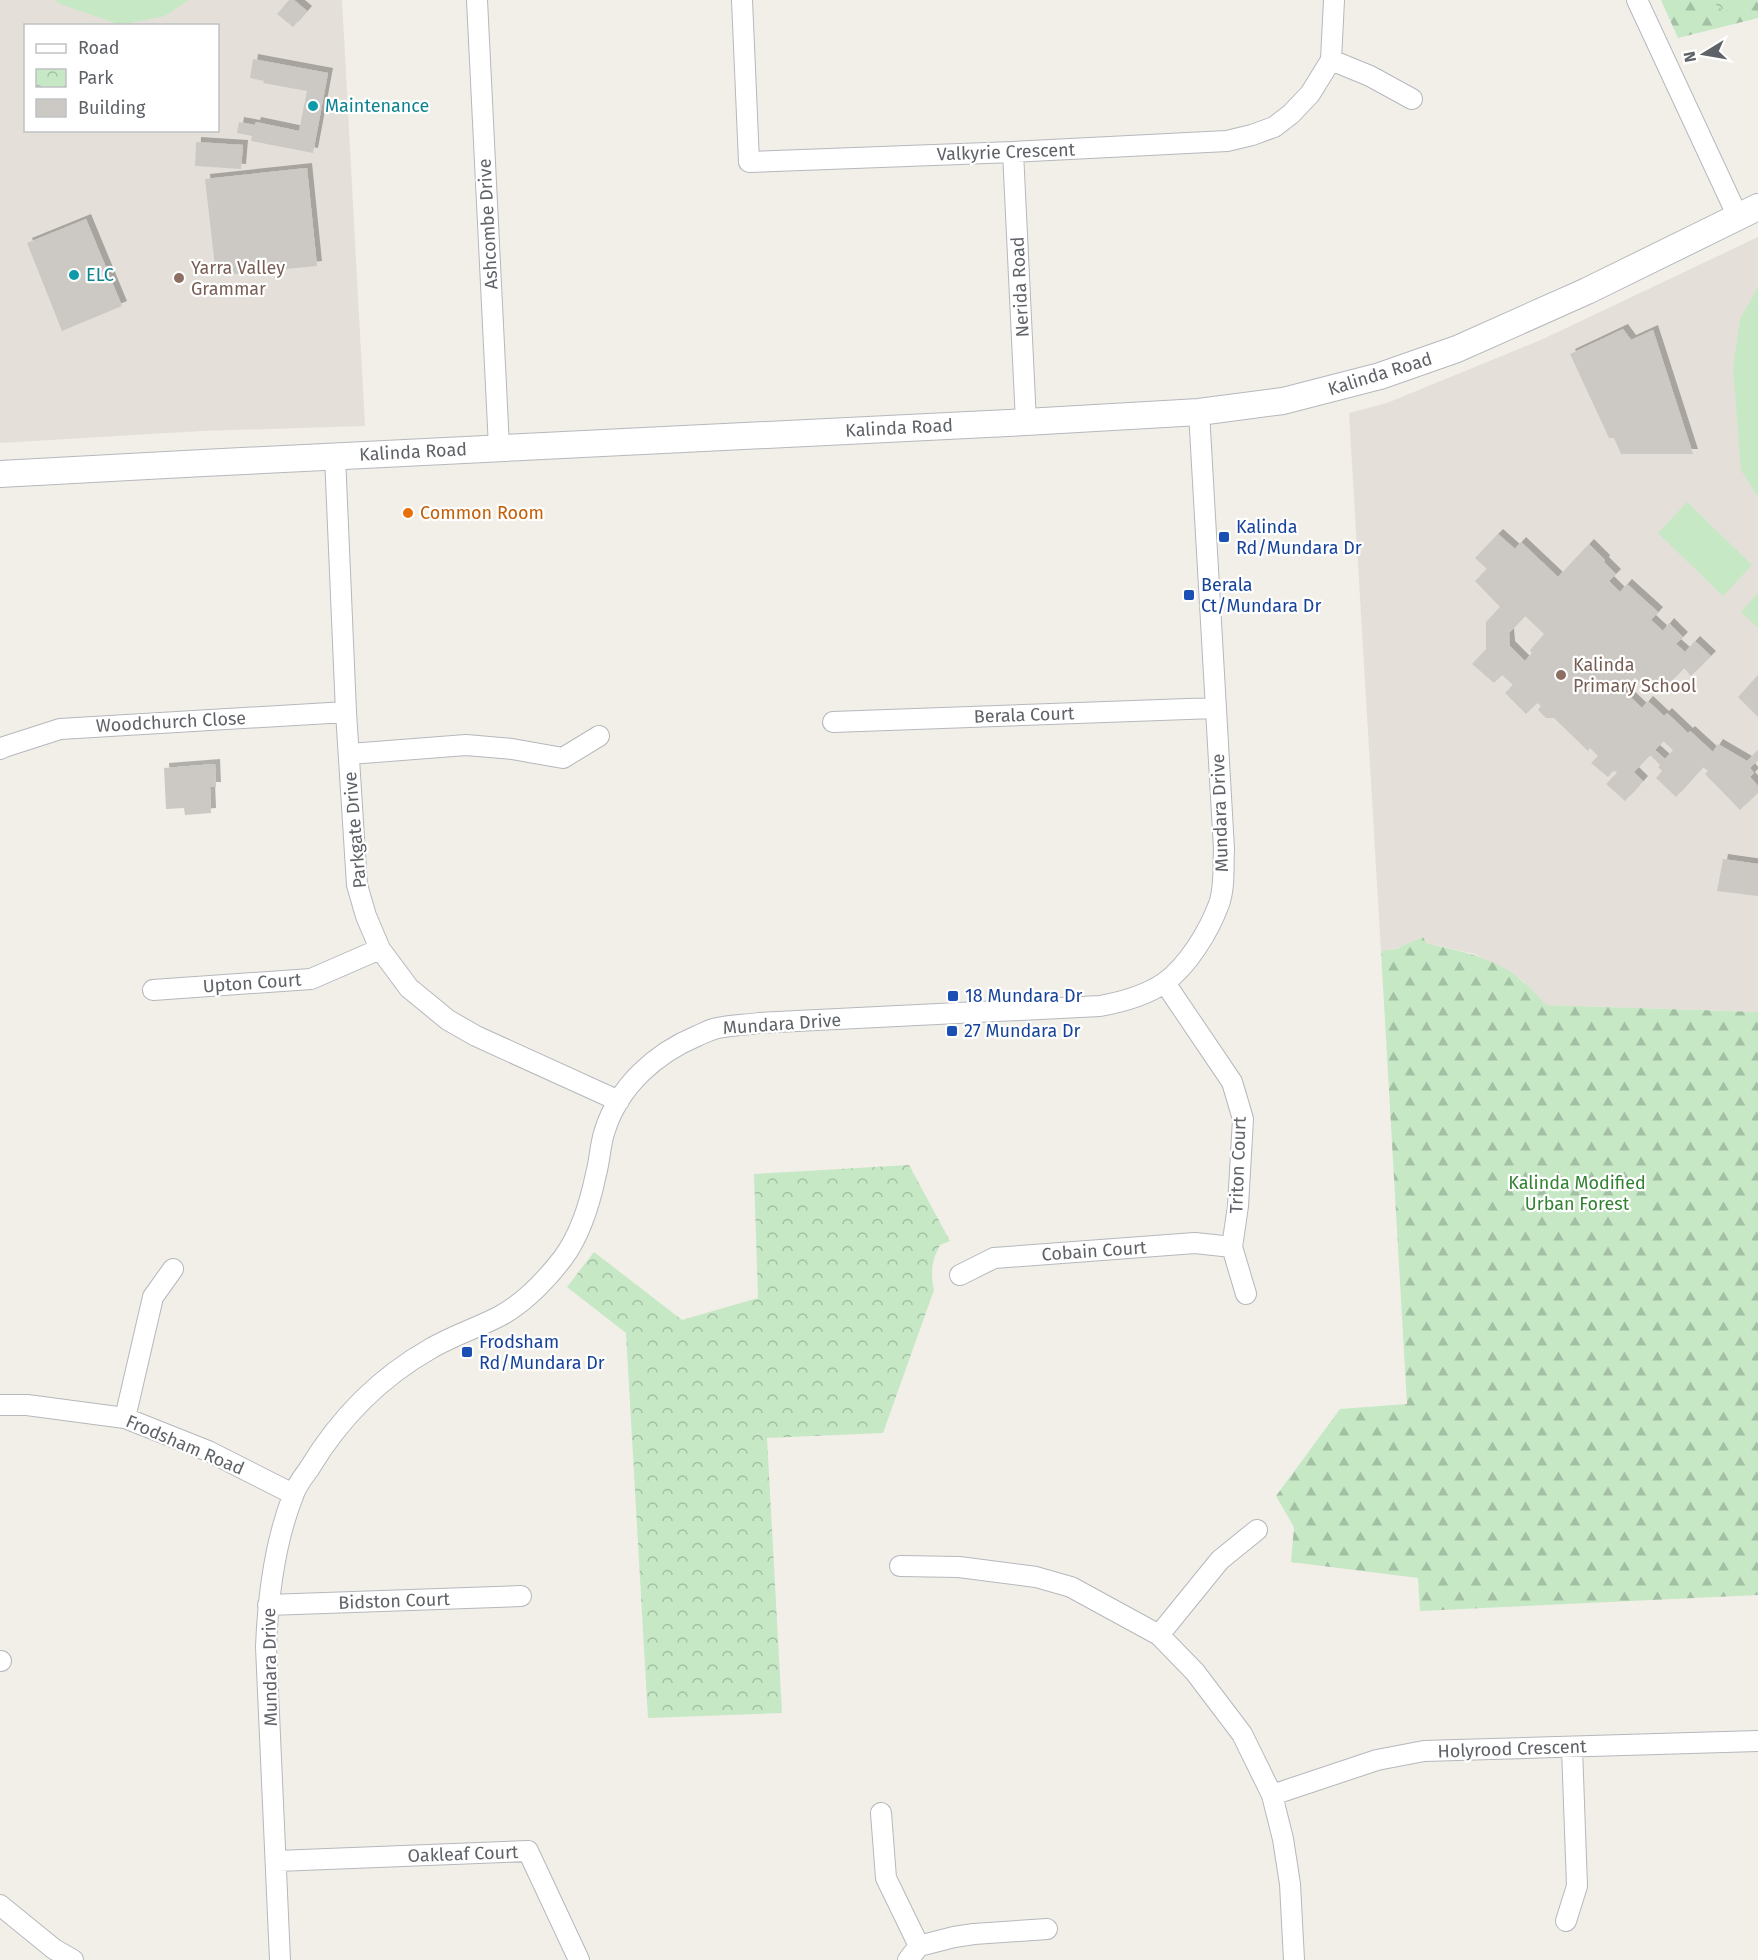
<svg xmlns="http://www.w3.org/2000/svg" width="1758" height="1960" viewBox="0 0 1758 1960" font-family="'Fira Sans',sans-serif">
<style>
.education{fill:#e4e0d9;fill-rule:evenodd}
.forest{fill:url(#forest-firs)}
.park{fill:url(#park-crowns)}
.pitch{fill:#c6e8c5}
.building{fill:#ccc9c5;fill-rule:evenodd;filter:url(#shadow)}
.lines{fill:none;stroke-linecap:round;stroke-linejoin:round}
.minor-casing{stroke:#b5b8bc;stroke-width:22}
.tertiary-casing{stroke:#b5b8bc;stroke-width:28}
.minor{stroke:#fff;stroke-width:20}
.tertiary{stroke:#fff;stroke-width:26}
.culture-dot{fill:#0f9aa8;stroke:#fff;stroke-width:2}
.education-dot{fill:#8d6e63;stroke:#fff;stroke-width:2}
.food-dot{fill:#e8710a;stroke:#fff;stroke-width:2}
.transit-dot{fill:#1a4fb4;stroke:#fff;stroke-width:2}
.labels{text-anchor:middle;stroke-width:4.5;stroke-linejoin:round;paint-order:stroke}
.culture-label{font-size:18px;fill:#0d838f;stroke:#fff;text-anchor:start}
.street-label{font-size:18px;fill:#5f6368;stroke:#fff}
.education-label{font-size:18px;fill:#785e54;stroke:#fff;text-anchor:start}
.food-label{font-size:18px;fill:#c56008;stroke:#fff;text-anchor:start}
.transit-label{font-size:18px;fill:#164399;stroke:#fff;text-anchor:start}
.park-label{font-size:18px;fill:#338233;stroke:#fff}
</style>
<defs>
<pattern id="forest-firs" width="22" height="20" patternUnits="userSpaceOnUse" patternTransform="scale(1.5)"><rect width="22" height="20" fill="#c6e8c5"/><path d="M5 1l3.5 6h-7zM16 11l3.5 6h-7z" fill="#a4c0a4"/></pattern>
<pattern id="park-crowns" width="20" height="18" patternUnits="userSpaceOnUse" patternTransform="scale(1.5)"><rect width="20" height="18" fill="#c6e8c5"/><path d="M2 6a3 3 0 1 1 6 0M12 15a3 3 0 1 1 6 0" fill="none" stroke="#a4c0a4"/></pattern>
<filter id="shadow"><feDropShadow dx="5" dy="-5" stdDeviation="0" flood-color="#0004"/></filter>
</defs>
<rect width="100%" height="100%" fill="#f1efe8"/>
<path class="education" d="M0,0h342l23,426 -164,5 -201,12zM26,26h192v104h-192z
M1758,237v775l-213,-7 -23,-25 -47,-26 -49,-11 -18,1 -13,5 -14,2 -32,-538 38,-10 156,-64z"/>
<path class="forest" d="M1661,0h97v18l-80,20z
M1423,937l3,6c33,8 70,14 96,38 9,7 16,16 24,24l212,7v583l-338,16 -2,-33 -127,-16 3,-35 -18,-31 64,-87 67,-5 -26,-453 15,-2z"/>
<path class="park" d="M1712,0h43l-32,12z
M909,1165l41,76 -10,4c-8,15 -10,27 -6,45l-51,143 -116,5 15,275 -134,5 -22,-385 -59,-46 27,-35 88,68 76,-22 -4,-124z"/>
<path class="pitch" d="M55,0h134l-24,16 -44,9 -61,-21z
M1758,287v210l-17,-27 -8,-101 7,-50z
M1687,502l65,63 -29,31 -65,-63z
M1758,593v35l-17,-16z"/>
<path class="building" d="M289,0h5l13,11 -14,16 -16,-13z
M253,59l75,14 -15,80 -62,-12 1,-5 -15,-3 2,-11 16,3 1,-3 43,9 8,-40 -44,-8 1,-2 -14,-3z
M196,142l47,3 -2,24 -46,-3z
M307,168l10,98 -101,10 -11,-97z
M86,219l36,87 -60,25 -35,-88z
M1623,329l8,11 22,-10 40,124h-72l-7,-16h-5l-39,-84z
M1498,534l17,15 6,-7 37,35 31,-33 16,16 -1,2 12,12 -7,7 11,11 7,-8 31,28 -7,8 12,11 6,-8 14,14 -7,7 9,8 10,-11 16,15 -20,20 -7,-8 -21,22 -10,-10 -7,7 -12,-10 -11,13 19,18 6,-7 16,15 3,-3 21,20 2,-2 23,21 5,-8 29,17 11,-11v10l-8,8 4,5 -4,4 8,9v7l-18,17 -35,-36 3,-3 -5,-4 -27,30 -20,-19 6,-7 -4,-4 2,-2 -10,-10 -16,17 9,9 -18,20 -19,-17 11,-11 -3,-3 -6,7 -17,-14 7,-7 -8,-8 -2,3 -34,-33h-8l-8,-8 3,-4 -4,-3 -11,11 -21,-21 8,-8 -11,-10 -8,8 -22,-19 14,-15v-27l14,-15 -25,-26 12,-12 -12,-11zM1525,616l19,18 -14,16 2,3 -7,8 -15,-15 -1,-13zM1663,741l10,9 -8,9 -10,-9z
M1758,675v42l-20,-20z
M215,764l1,23h-6l1,26 -26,2 -1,-7 -18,1 -2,-41z
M1723,859l35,5v32l-41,-5z"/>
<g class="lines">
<g class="minor-casing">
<path id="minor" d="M477,0l22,447
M742,0l7,162 264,-10 214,-11 25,-6 22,-8 17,-13 19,-20 21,-34 3,-60
M1637,0l101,217
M1331,60l39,16 42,23
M1013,152l13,270
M335,456l11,256 11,173 9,31 14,33 29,39 39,32 28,16 143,65
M833,722l382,-14
M0,749l4,-2 56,-18 286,-17
M350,754l116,-9 46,4 51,9 36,-22
M1165,983l67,99 11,37 -5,87 -6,41 14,47
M153,990l158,-11 69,-30
M960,1275l34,-17 201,-15 37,4
M0,1405h27l98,13 83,33 85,43
M125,1418l28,-121 20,-28
M900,1566l59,1 77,10 35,10 88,48 36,37 47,62 30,61 11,44 7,45 4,76
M268,1605l253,-9
M1159,1635l61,-75 37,-30
M0,1661h1
M1272,1795l105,-35 47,-9 334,-10
M881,1813l5,65 33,68
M277,1861l251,-10 51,109
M0,1905l54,44 19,11
M1566,1921l11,-35 -5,-138
M280,1960l-14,-313c2,-51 8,-103 27,-151 3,-10 10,-19 16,-27 30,-50 70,-91 121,-120 22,-13 47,-21 70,-33 24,-13 46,-36 63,-58 17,-23 27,-55 33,-84 4,-14 4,-30 9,-44 14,-44 51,-77 92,-94 7,-3 14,-7 21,-8 14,-3 28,-3 41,-5l341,-17c22,-4 45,-10 64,-23 24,-17 45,-52 55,-79 6,-17 4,-37 5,-55l-25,-437
M908,1960l11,-14 35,-9 20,-3 73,-5"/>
</g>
<g class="tertiary-casing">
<path id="tertiary" d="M0,474l203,-11 823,-41 173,-10 84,-11 97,-25 77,-27 130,-58 171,-84"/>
</g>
<use href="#minor" class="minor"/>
<use href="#tertiary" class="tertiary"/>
</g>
<g class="culture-dot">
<circle cx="313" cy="106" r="6"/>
<circle cx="74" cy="275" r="6"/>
</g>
<g class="education-dot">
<circle cx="179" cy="278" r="6"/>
<circle cx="1561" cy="675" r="6"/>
</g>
<circle class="food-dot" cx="408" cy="513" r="6"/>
<g class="transit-dot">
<rect x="1218" y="531" width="12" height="12" rx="3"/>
<rect x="1183" y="589" width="12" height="12" rx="3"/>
<rect x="947" y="990" width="12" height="12" rx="3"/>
<rect x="946" y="1025" width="12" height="12" rx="3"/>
<rect x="461" y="1346" width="12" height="12" rx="3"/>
</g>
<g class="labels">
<g class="culture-label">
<text x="325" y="112">Maintenance</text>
<text x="86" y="281">ELC</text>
</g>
<g class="street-label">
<text transform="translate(1006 152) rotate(-2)" y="6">Valkyrie Crescent</text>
<text transform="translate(488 224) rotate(-93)" y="6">Ashcombe Drive</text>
<text transform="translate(1020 287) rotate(-93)" y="6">Nerida Road</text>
<text transform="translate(1380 374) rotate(-17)" y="6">Kalinda Road</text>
<text transform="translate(899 428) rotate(-3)" y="6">Kalinda Road</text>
<text transform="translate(413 452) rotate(-3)" y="6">Kalinda Road</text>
<text transform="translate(1024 715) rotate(-2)" y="6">Berala Court</text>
<text transform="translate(171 722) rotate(-3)" y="6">Woodchurch Close</text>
<text transform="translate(1220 813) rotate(-92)" y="6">Mundara Drive</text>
<text transform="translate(355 830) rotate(-95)" y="6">Parkgate Drive</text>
<text transform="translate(252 983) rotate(-4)" y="6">Upton Court</text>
<text transform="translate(782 1024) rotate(-4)" y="6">Mundara Drive</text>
<text transform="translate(1238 1165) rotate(-88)" y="6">Triton Court</text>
<text transform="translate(1094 1251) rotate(-4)" y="6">Cobain Court</text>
<text transform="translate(185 1445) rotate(23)" y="6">Frodsham Road</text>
<text transform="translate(394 1601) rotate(-2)" y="6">Bidston Court</text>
<text transform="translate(270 1667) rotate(-91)" y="6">Mundara Drive</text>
<text transform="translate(1512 1749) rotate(-2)" y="6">Holyrood Crescent</text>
<text transform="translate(463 1854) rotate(-2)" y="6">Oakleaf Court</text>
</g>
<g class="education-label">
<text x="191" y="274">Yarra Valley<tspan x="191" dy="21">Grammar</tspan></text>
<text x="1573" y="671">Kalinda<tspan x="1573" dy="21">Primary School</tspan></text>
</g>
<g class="food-label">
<text x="420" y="519">Common Room</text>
</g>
<g class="transit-label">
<text x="1236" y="533">Kalinda<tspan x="1236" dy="21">Rd/Mundara Dr</tspan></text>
<text x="1201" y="591">Berala<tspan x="1201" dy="21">Ct/Mundara Dr</tspan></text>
<text x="965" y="1002">18 Mundara Dr</text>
<text x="964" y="1037">27 Mundara Dr</text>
<text x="479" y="1348">Frodsham<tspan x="479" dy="21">Rd/Mundara Dr</tspan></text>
</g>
<g class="park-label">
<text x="1577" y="1189">Kalinda Modified<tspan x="1577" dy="21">Urban Forest</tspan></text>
</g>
</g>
<rect x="24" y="24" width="195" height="108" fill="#ffffff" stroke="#bfc1c3" stroke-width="1.5"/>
<rect x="36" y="44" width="30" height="9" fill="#ffffff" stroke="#bfc1c3" stroke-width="1.5"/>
<text x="78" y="54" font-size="18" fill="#5f6368">Road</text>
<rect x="36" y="69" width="30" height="18" fill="url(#park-crowns)" stroke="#bfc1c3" stroke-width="1.5"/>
<text x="78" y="84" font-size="18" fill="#5f6368">Park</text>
<rect x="36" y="99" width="30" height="18" fill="#ccc9c5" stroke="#bfc1c3" stroke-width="1.5"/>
<text x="78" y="114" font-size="18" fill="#5f6368">Building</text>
<g transform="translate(1704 54) rotate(259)" stroke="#ffffff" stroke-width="4.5" paint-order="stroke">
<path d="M0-4.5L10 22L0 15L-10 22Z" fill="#5f6368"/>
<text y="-9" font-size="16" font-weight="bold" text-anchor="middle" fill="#5f6368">N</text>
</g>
</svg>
